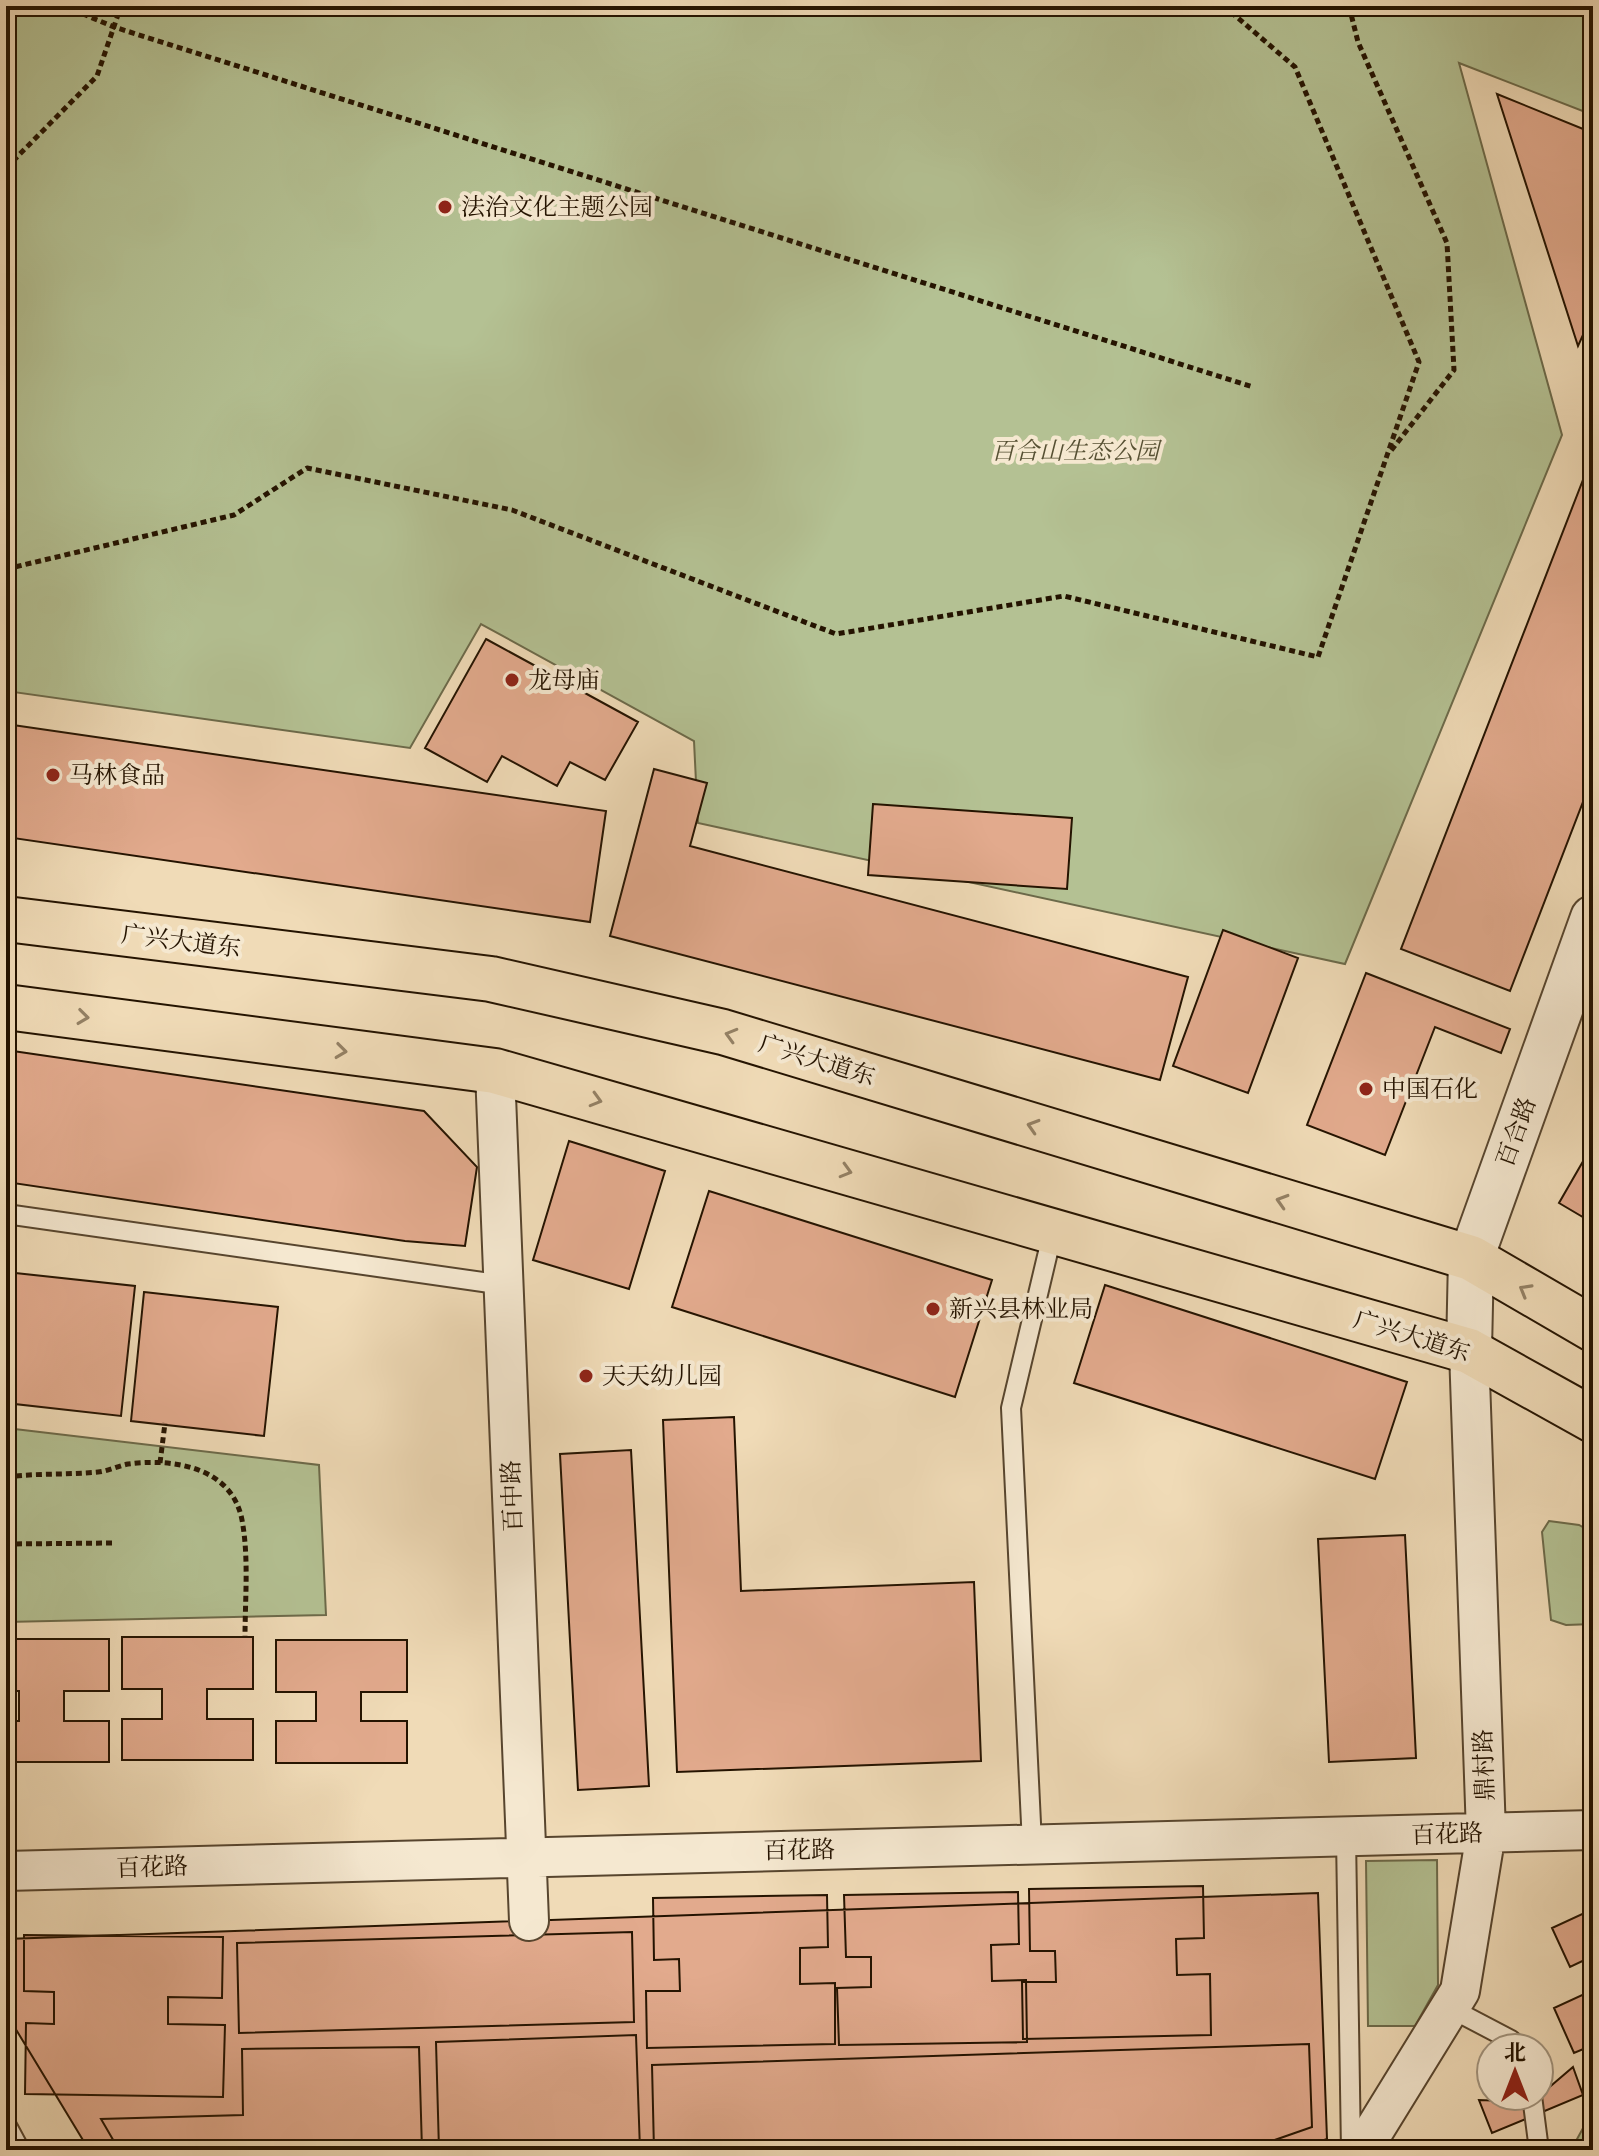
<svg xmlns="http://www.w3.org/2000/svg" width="1599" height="2156" viewBox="0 0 1599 2156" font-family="Vollkorn,'Noto Serif SC',serif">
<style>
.green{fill:#b4c193;stroke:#6c6a4a;stroke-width:2}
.building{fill:#e2aa8d;stroke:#241300;stroke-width:2}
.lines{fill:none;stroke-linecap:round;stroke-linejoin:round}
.service-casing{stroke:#57452e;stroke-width:22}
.minor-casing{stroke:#57452e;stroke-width:42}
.tertiary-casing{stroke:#57452e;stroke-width:48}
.trunk-casing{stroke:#241300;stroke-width:48}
.path{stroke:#241300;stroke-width:5;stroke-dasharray:6 4;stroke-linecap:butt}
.service{stroke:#f5e8d0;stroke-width:18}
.minor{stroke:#f5e8d0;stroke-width:38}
.tertiary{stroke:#f5e8d0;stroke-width:44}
.trunk{stroke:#f0dbb7;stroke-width:44}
.oneway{stroke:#948165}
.poi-dot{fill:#8f2418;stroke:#f5e8d0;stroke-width:3}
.labels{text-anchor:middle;stroke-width:8;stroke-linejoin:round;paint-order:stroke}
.poi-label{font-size:24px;fill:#241300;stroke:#f5e8d0;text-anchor:start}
.park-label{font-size:24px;font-style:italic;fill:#565033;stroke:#f5e8d0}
.street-label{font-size:24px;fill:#241300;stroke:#f5e8d0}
</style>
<rect width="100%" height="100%" fill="#f0dbb7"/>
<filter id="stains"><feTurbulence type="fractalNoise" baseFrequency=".0025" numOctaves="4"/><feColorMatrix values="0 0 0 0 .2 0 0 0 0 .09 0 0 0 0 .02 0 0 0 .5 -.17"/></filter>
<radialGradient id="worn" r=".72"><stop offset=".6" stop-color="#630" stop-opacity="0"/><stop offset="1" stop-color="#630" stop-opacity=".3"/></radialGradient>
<path class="green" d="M6,6h1587v109l-134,-52 103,372 -217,529 -647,-141 -4,-82 -213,-117 -71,124 -404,-57z
M6,1428l313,37 7,150 -320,7z
M1549,1521l30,4 14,8v91l-27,1 -15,-5 -9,-88z
M1437,1860l1,125 -23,41h-47l-2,-165z
M1593,2110v40h-22z"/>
<path class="building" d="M1497,94l96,39v180l-15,33z
M1593,454v322l-83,215 -109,-42z
M486,639l152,83 -33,58 -35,-18 -13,24 -55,-30 -15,26 -62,-34z
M6,724l600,87 -16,111 -584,-85z
M654,769l53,14 -17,63 498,131 -28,103 -550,-144z
M873,804l199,14 -5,71 -199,-14z
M1223,930l75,28 -50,135 -75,-27z
M1366,973l144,56 -9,24 -66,-26 -50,128 -78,-30z
M6,1050l418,61 53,56 -12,79 -60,-5 -399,-59z
M569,1141l96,30 -36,118 -96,-29z
M1593,1144v79l-34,-20z
M709,1191l283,89 -37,117 -283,-90z
M6,1272l129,14 -14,130 -115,-13z
M1105,1285l302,97 -32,97 -301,-96z
M144,1292l134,15 -14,129 -133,-15z
M734,1417l7,174 233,-9 7,179 -304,11 -14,-352z
M631,1450l18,336 -71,4 -18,-336z
M1405,1535l11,223 -87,4 -11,-223z
M122,1637h131v52h-46v30h46v41h-131v-41h40v-30h-40z
M6,1639h103v52h-45v30h45v41h-103v-41h13v-30h-13z
M276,1640h131v52h-46v29h46v42h-131v-42h40v-29h-40z
M1203,1886l1,52 -28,1 1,36 33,-1 1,61 -188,4 -1,-57h34l-1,-31h-25l-1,-62z
M1018,1892l1,52 -28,1 1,36 34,-1 1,62 -188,3 -2,-57 34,-1v-30h-25l-2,-62z
M1318,1893l9,246 -31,11h-1207l-83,-137v-74z
M827,1895l1,52 -28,1v36l35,-1v61l-188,4 -1,-57h34l-1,-32 -25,1 -1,-62z
M1593,1909v47l-23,11 -18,-39z
M632,1932l2,90 -395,11 -2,-90z
M24,1935l199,2 -1,61 -54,-1v27l57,1 -2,72 -198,-3 1,-71 28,1v-32l-30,-1z
M1593,1990v55l-19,8 -20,-45z
M636,2035l4,115h-201l-3,-108z
M1309,2044l3,83 -66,23h-592l-2,-85z
M419,2047l3,103h-303l-18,-31 142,-4 -1,-66z
M1573,2067l10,28 -91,38 -13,-33 53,2z"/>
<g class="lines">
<g class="service-casing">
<path id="service" d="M6,1214l498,71
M1346,1837l5,313
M1032,1844l-21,-436 42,-177
M1450,2008l61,32 8,8
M1532,2096l7,54
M6,2124l14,26"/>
</g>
<g class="minor-casing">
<path id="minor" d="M495,1071l34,850
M6,1871l1587,-41
M1362,2150l98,-159 26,-158 -17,-482"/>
</g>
<g class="tertiary-casing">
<path id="tertiary" d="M1469,1351l2,-93 122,-340"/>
</g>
<g class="trunk-casing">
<path id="trunk" d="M6,919l485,60 232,53 748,226 122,71
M6,1007l489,64 974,280 124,69"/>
</g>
<path class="path" d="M64,6l50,21 1139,360
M1349,6l9,36 89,201 7,127 -64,82
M1588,6l5,2
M6,168l91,-92 24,-70
M6,569l228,-54 73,-47 205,42 324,124 228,-38 254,61 101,-295 -124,-295 -71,-61
M160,1463l5,-40
M6,1477c31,-4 61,-2 92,-5 10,-1 20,-6 30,-8 45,-6 104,3 114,56 7,37 3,80 3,117
M6,1544l107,-1"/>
<use href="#service" class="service"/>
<use href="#minor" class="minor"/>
<use href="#tertiary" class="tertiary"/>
<use href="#trunk" class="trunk"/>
</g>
<defs><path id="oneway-chevron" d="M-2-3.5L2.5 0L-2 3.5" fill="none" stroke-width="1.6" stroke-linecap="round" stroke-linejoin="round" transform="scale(2)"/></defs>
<g class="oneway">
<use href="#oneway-chevron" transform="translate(83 1017) rotate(7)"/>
<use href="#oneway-chevron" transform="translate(731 1035) rotate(-164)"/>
<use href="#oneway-chevron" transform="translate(341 1051) rotate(7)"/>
<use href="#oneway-chevron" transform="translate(596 1100) rotate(16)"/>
<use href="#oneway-chevron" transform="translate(1033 1126) rotate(-163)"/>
<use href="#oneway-chevron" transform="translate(846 1171) rotate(16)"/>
<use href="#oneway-chevron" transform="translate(1282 1201) rotate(-163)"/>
<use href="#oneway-chevron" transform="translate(1525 1290) rotate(-150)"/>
</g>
<g class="poi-dot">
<circle cx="445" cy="207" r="8"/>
<circle cx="512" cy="680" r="8"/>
<circle cx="53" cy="775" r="8"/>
<circle cx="1366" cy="1089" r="8"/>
<circle cx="933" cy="1309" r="8"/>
<circle cx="586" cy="1376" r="8"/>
</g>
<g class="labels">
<g class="poi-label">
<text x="461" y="215">法治文化主题公园</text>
<text x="528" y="688">龙母庙</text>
<text x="69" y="783">马林食品</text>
<text x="1382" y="1097">中国石化</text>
<text x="949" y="1317">新兴县林业局</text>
<text x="602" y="1384">天天幼儿园</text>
</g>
<g class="park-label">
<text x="1075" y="459">百合山生态公园</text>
</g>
<g class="street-label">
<text transform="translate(181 941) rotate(7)" y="8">广兴大道东</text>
<text transform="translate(817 1060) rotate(17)" y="8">广兴大道东</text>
<text transform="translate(1516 1132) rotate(-70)" y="8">百合路</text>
<text transform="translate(1412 1336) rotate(17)" y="8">广兴大道东</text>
<text transform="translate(512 1496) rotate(-92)" y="8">百中路</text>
<text transform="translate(1484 1765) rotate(-92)" y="8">鼎村路</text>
<text transform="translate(1447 1834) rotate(-2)" y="8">百花路</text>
<text transform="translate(799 1850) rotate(-1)" y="8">百花路</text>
<text transform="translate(152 1867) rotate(-2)" y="8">百花路</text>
</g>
</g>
<rect width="1599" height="2156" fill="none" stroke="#f0dbb7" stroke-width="32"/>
<rect x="8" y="8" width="1583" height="2140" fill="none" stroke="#241300" stroke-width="4"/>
<rect x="16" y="16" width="1567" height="2124" fill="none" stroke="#241300" stroke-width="2"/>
<g transform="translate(1515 2072)"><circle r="38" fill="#f5e8d0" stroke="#a1937d" stroke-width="2"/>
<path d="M0-6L14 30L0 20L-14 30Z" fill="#8f2418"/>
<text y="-12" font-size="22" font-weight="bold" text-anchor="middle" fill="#241300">北</text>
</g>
<rect width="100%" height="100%" filter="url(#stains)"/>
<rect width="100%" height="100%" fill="url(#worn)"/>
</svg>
